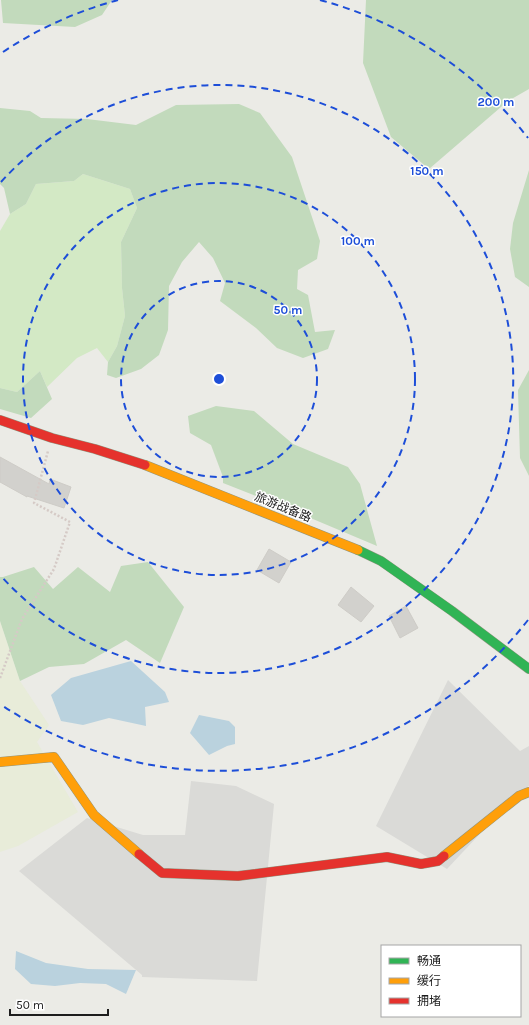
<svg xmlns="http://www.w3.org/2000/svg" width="529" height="1025" viewBox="0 0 529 1025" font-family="Karla,'Noto Sans SC',sans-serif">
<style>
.residential{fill:#dadad7}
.farmland{fill:#e8ecd9}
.grass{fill:#d3e9c5}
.forest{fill:#c2dabc}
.water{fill:#bad2de}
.building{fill:#d2d1cd;stroke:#ceccc7}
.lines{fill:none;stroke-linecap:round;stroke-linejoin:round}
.fast-casing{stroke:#90957f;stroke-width:10}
.slow-casing{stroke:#90957f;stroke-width:10}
.jam-casing{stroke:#90957f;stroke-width:10}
.path{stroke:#d5cac6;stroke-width:2.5;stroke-dasharray:2 2;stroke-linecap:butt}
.fast{stroke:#30b455;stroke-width:9}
.slow{stroke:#ff9f0a;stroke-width:9}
.jam{stroke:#e5322d;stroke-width:9}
.ring{fill:none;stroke:#1d4ed8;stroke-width:2;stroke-dasharray:7 5}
.labels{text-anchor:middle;stroke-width:3;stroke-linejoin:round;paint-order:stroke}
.street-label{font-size:12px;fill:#1d1d1d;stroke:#fff}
.centre{fill:#1d4ed8;stroke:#fff;stroke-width:2}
.ring-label{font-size:12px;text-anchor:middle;font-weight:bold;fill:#1d4ed8;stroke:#fff;stroke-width:3;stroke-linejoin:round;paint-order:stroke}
</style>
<rect width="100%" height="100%" fill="#ebebe6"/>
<path class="residential" d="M448,680l72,71 9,-5v40l-10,6 -72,77 -71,-43z
M191,781l45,5 38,18 -17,177 -115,-4v-2l-123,-104 68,-53 56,17h42z"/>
<path class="farmland" d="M0,621l20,60 29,44 -12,17 41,70 -60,34 -18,6z"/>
<path class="grass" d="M83,174l47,15 7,19 -16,34 1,46 3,28 -8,30 -9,16 -11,-14 -20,10 -30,29 -7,-16 -23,21 -17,-4v-157l10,-17 16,-10 10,-20 38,-3z"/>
<path class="forest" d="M1,0h111l-10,15 -27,12 -72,-4z
M366,0h163v89l-21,12 -79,68 -38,-32 -28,-74z
M239,104l21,9 32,44 28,84 -3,18 -19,11 -1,19 11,6 7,37 20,-2 -7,19 -25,9 -26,-10 -21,-20 -36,-27 5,-18 -12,-25 -14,-16 -17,20 -13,24 -1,44 -9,25 -18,14 -25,9 -9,-3 1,-13 9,-16 8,-30 -3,-28 -1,-46 16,-34 -7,-19 -47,-15 -9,7 -38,3 -10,20 -16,10 -6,-26 -4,-4v-76l30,3 11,7 46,1 49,6 40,-20z
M529,170v117l-14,-10 -5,-28 3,-26z
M529,370v106l-9,-18 -2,-68z
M40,371l12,28 -21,19 -31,-9v-21l17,4z
M216,406l38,5 39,33 55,23 12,17 17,62 -76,-32 -78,-31v-6l-12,-32 -21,-12 -2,-17z
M148,562l36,45 -24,56 -34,-23 -42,24 -35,3 -29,14 -20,-60v-44h3l31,-10 19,22 25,-22 32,25 11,-26z"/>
<path class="water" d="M131,661l34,31 4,10 -24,5 1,19 -37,-8 -26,7 -22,-4 -10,-26 20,-17z
M199,715l30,6 6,6v17l-8,2 -18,9 -19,-22z
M16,951l30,12 42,6 48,1 -10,24 -20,-10 -26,-1 -25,3 -24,-2 -16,-15z"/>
<path class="building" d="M0,457l49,27 1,-5 21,8 -7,21 -37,-12v1l-27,-15z
M269,549l22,13 -12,21 -22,-13z
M351,587l23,19 -13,16 -23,-17z
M406,606l12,22 -18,10 -11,-22z"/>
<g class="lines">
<g class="fast-casing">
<path id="fast" d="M358,550l23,11 71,50 77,58"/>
</g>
<g class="slow-casing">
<path id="slow" d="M145,465l213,85
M0,762l54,-5 40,58 45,39
M444,856l75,-60 10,-4"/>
</g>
<g class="jam-casing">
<path id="jam" d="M0,420l52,18 43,11 50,16
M139,854l23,19 76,3 149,-19 34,7 17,-3 6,-5"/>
</g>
<path class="path" d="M0,678l22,-59 32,-50 16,-47 -36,-19 14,-52"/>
<use href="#fast" class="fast"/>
<use href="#slow" class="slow"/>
<use href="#jam" class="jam"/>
</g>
<g class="ring">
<circle cx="219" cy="379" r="98"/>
<circle cx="219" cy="379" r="196"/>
<path d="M1 182A294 294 0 1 1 1 576"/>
<path d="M528 620A392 392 0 0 1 3 706M3 52A392 392 0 0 1 118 0M320 0A392 392 0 0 1 528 138"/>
</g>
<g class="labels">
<g class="street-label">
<text transform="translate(283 507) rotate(22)" y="4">旅游战备路</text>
</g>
</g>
<circle cx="219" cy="379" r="6" class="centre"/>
<g class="ring-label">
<text x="496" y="106">200 m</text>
<text x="427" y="175">150 m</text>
<text x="358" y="245">100 m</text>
<text x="288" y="314">50 m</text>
</g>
<rect x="381" y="945" width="140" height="72" fill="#ffffff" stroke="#a5a5a5"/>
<rect x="389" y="958" width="20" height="6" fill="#30b455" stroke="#a5a5a5"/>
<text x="417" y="965" font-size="12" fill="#1d1d1d">畅通</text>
<rect x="389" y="978" width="20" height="6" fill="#ff9f0a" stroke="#a5a5a5"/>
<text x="417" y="985" font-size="12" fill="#1d1d1d">缓行</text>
<rect x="389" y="998" width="20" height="6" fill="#e5322d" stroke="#a5a5a5"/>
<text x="417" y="1005" font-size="12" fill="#1d1d1d">拥堵</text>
<path d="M10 1009v6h98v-6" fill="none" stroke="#1d1d1d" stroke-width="2"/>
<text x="16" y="1009" font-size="12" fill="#1d1d1d" stroke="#ffffff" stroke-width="3" paint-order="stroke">50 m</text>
</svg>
